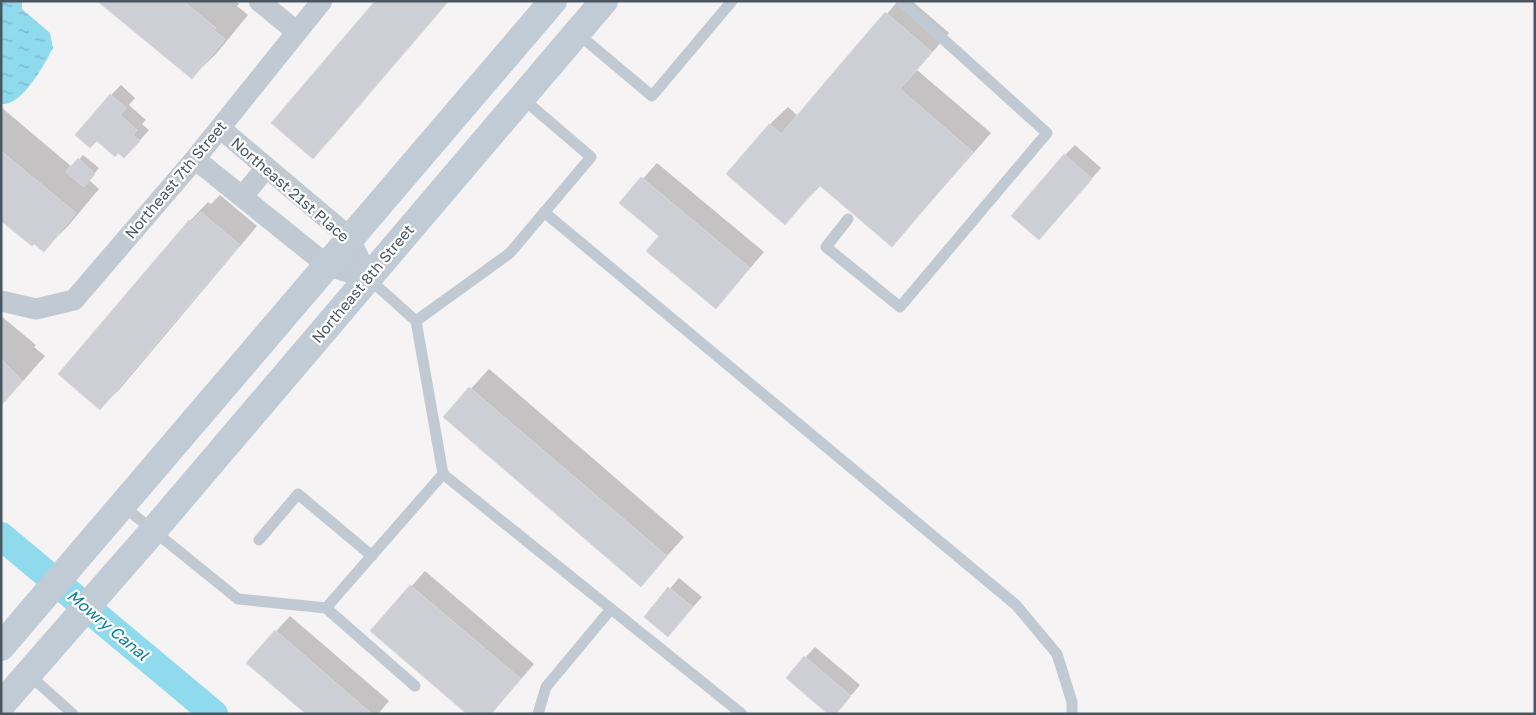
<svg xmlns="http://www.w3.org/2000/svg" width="1536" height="715" viewBox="0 0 1536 715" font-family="'Golos Text',sans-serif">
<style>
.water{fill:url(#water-ripples)}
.shadow{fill:#0003}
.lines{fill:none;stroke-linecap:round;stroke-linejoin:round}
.canal{stroke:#90daee;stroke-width:28}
.building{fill:#cdcfd5;stroke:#d7d9de}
.service{stroke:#c1cad2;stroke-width:11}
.minor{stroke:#c1cad2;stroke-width:21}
.secondary{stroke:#c1cbd6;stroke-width:28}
.labels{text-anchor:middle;stroke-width:4.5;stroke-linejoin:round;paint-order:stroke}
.street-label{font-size:15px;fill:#4a5661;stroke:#fff}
.water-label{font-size:16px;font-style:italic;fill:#0c7c9b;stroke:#fff}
</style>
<defs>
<pattern id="water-ripples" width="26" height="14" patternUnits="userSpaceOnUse" patternTransform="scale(1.25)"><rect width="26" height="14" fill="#90daee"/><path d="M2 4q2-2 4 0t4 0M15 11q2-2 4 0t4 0" fill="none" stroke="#78b4c4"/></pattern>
</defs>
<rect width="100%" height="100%" fill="#f5f3f3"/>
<path class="water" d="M1,1h21v8l28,24 3,15c-8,15 -31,59 -52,56z"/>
<path class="shadow" d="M99,1h137l3,3 -2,2 11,9 -32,39 -24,23z
M376,1h73l-118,138 -18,18z
M898,1h14l37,32 -32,37 74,63 -99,113 -71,-61 -36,38 -16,-98 19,-18 10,9z
M121,85l14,13 -6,7 17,15 -4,4 7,6 -15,17 -23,-52z
M1,107l71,60 11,-12 16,13 -10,12 10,9 -31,37 -24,24 -43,-31z
M1075,145l26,23 -62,71 26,-84z
M657,163l107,89 -48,56 -56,-72 -39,-33z
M220,195l37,31 -138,164 -19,18 -40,-34 130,-153 18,-19 3,2z
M1,316l35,29 -2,2 11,9 -44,50z
M489,369l195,168 -43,48 -196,-168z
M425,571l109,93 -43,50h-22l-97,-83z
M679,578l23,19 -34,38 -22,-18z
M290,616l99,85 -11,13h-70l-60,-52z
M815,647l45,38 -18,21 -55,-28z"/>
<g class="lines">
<path class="canal" d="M1,536l213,178"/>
</g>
<path class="building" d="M97,1h86l33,27 -2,2 11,9 -33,40z
M375,1h73l-135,158 -42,-36z
M885,12l47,40 -32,37 73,63 -81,95 -73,-62 -34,40 -59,-51 43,-50 12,10z
M110,94l16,14 -6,7 17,15 -4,5 7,6 -16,17 -6,-5 -3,4 -18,-16 -7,7 -15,-13z
M1,151l75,62 -32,39 -10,-8 -2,2 -31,-25z
M1064,154l28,25 -53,61 -28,-24z
M78,158l17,16 -11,13 -18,-15z
M641,177l109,91 -34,41 -70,-58 13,-15 -40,-33z
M201,212l39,33 -140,165 -42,-36 131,-154 3,2z
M1,359l21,22 -21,24z
M469,387l198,169 -26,31 -198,-170z
M410,585l111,94 -30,35h-24l-97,-83z
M668,587l25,20 -25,30 -24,-20z
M275,630l97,84h-66l-60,-51z
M804,656l47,40 -15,18h-8l-42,-36z"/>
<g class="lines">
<path class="service" d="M577,33l75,63 80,-95
M544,212l472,393 41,49 15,48v12
M848,219l-22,28 74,60 147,-174 -146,-132
M368,278l48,43 27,153 299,240
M416,321l94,-68 81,-96 -69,-59
M123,506l115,93 88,9 89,78
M259,540l39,-46 74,62
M326,608l117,-134
M28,674l45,40
M538,714l8,-27 65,-78"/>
<path class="minor" d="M259,1l38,31
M220,128l129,109 19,41
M195,159l133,107 40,12
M242,197l24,-29
M1,301l35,8 38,-9 121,-141 127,-158"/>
<path class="secondary" d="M1,647l552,-646
M1,705l152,-174 451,-530"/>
</g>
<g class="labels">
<g class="street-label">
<text transform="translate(176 180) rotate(-50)" y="5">Northeast 7th Street</text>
<text transform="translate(290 190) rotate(41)" y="5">Northeast 21st Place</text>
<text transform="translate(363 284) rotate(-50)" y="5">Northeast 8th Street</text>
</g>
<g class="water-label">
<text transform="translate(108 625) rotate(40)" y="6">Mowry Canal</text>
</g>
</g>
<rect width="1536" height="715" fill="none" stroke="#4a5661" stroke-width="5"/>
</svg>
